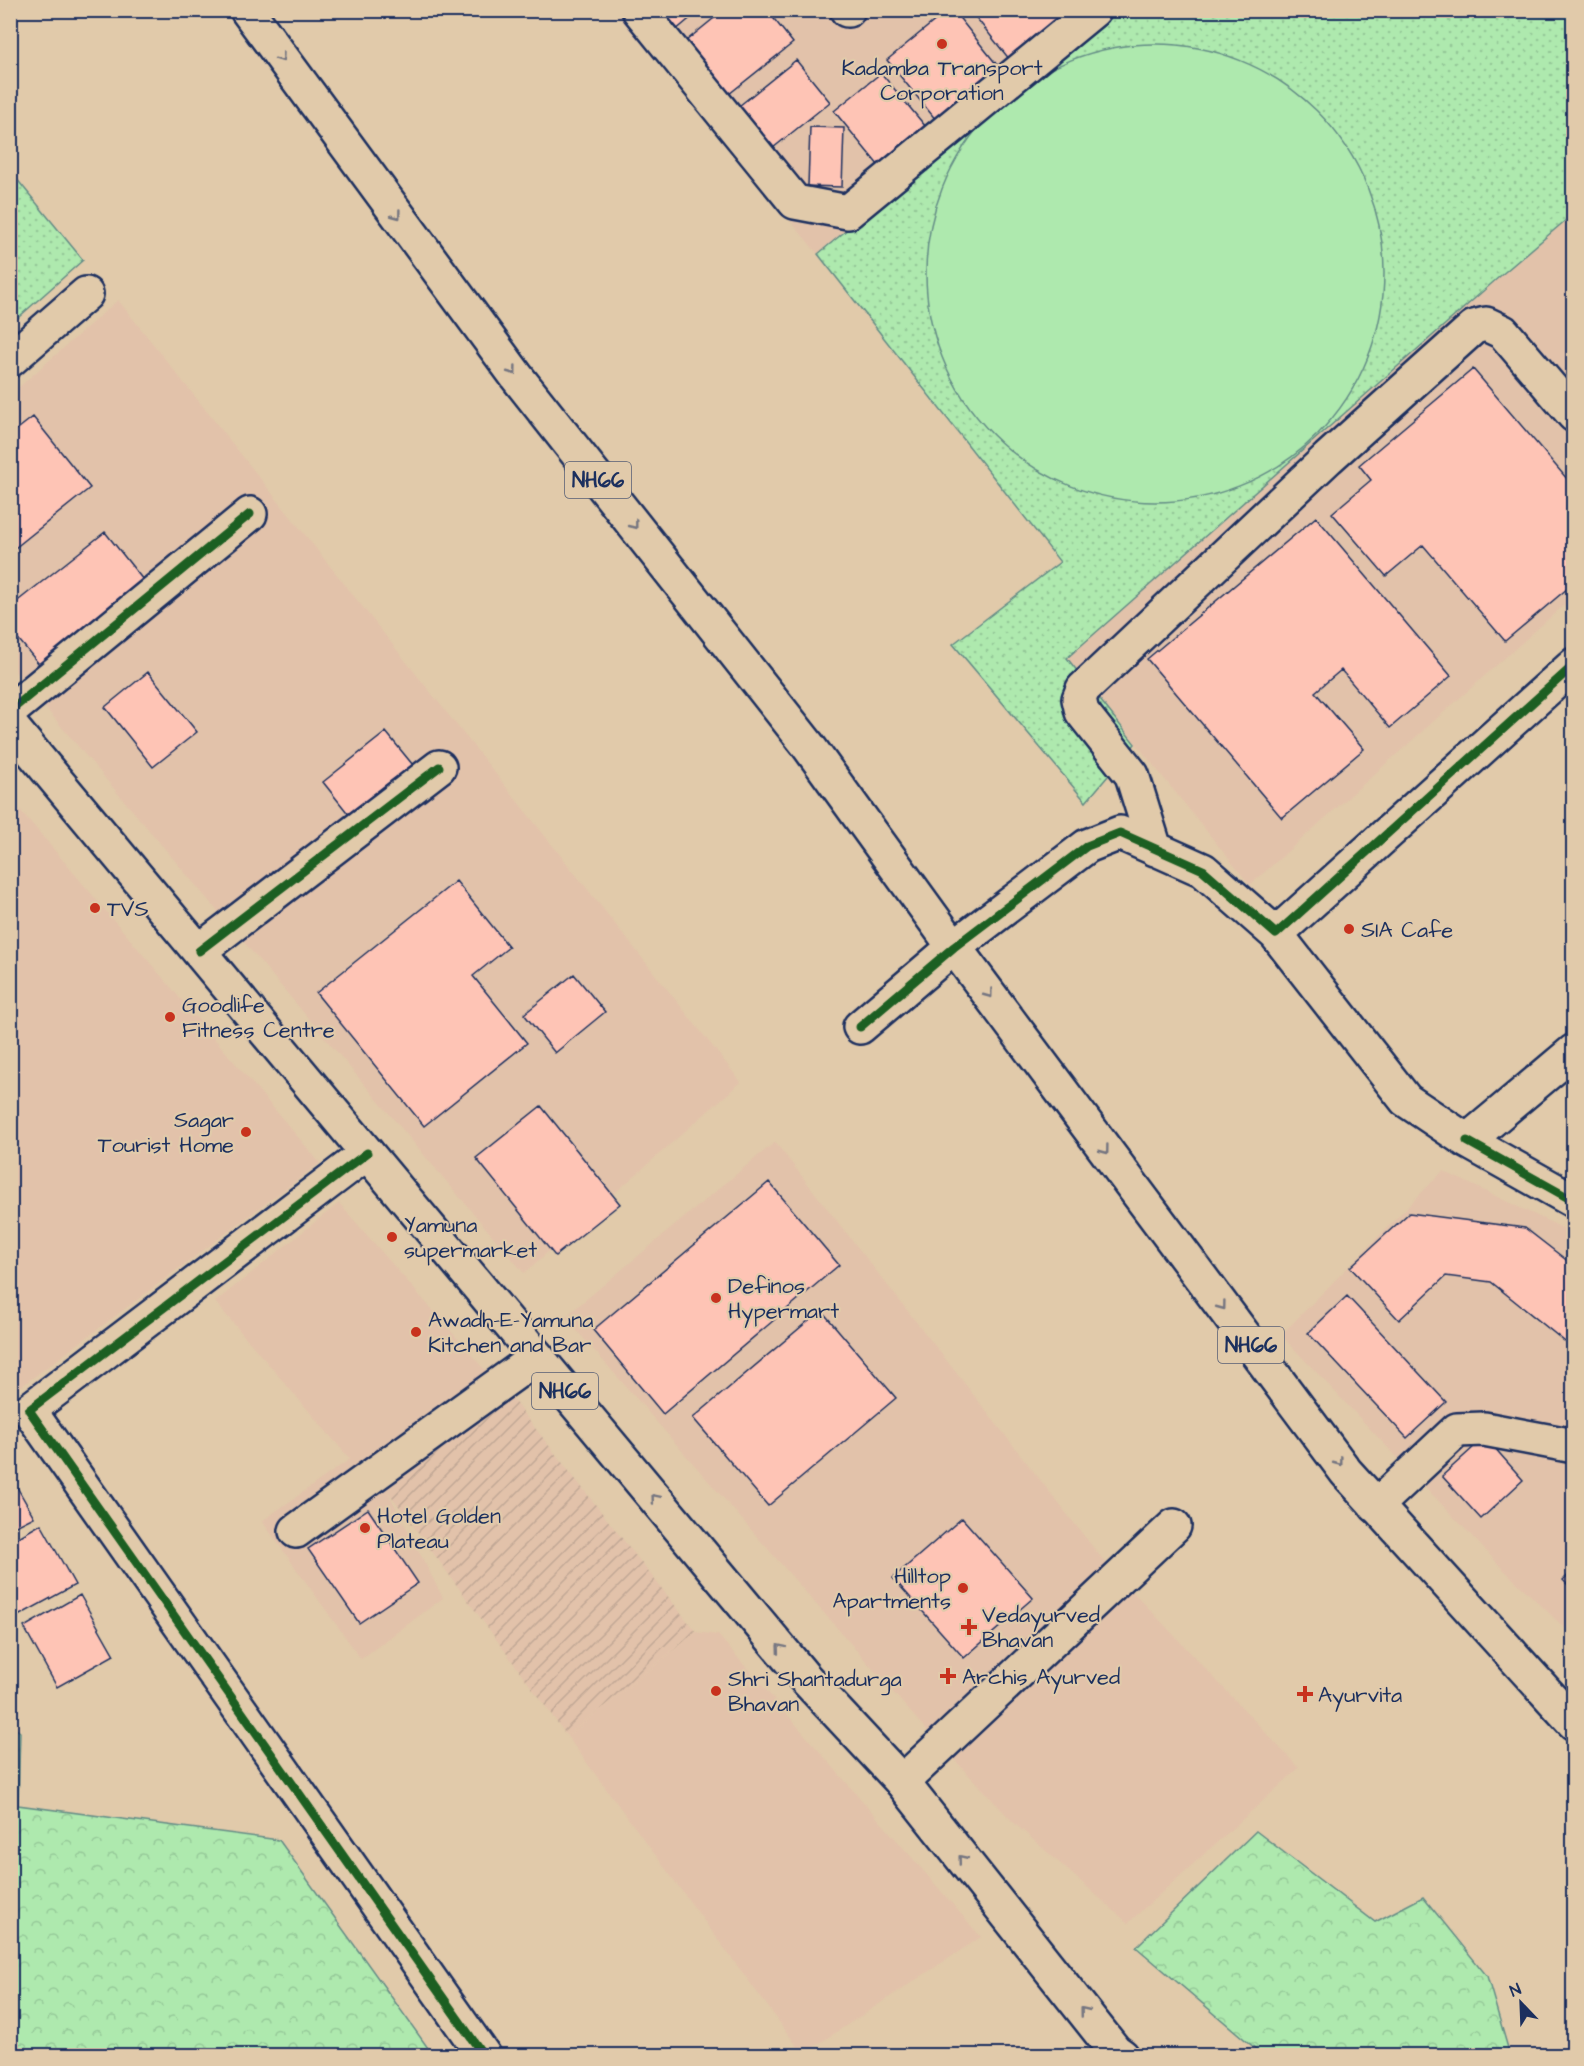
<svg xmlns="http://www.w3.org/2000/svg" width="1584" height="2066" viewBox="0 0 1584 2066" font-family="'Architects Daughter',sans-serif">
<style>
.built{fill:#e2c2aa}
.industrial{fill:url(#industrial-furrows)}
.forest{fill:url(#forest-crowns);stroke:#648c86;stroke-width:1.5}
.park{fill:url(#park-dots);stroke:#648c86;stroke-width:1.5}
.pitch{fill:#aee9ae;stroke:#648c86;stroke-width:1.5}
.building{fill:#fec4b5;stroke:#1b2f5e;stroke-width:1.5}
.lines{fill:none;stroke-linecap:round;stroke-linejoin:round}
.minor-casing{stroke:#1b2f5e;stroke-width:38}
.major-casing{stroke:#1b2f5e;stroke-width:38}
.highway-casing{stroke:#1b2f5e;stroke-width:38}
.minor{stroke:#e1caaa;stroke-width:33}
.major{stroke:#e1caaa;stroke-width:33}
.highway{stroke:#e1caaa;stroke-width:33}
.cycleway-casing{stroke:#e1caaa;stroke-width:13}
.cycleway{stroke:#1b5e20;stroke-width:9}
.oneway{stroke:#747580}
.poi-dot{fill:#c8321e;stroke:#e1caaa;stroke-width:2}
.labels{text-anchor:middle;stroke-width:4.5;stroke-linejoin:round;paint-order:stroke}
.shield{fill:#e1caaa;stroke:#565e75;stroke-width:1.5}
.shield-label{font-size:21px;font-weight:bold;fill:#1b2f5e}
.poi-label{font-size:22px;fill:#1b2f5e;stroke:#e1caaa;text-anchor:start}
</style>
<defs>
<pattern id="industrial-furrows" width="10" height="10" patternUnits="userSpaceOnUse" patternTransform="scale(1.5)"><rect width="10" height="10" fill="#e2c2aa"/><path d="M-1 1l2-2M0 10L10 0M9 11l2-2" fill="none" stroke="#c1a795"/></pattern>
<pattern id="forest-crowns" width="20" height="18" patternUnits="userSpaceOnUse" patternTransform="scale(1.5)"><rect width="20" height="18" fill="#aee9ae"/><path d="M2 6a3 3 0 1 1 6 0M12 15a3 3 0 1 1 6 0" fill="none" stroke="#95c898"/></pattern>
<pattern id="park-dots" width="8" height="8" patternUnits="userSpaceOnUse" patternTransform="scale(1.5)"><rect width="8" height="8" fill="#aee9ae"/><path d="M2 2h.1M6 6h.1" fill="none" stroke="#95c898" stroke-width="1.8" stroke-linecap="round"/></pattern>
</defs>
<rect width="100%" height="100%" fill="#e1caaa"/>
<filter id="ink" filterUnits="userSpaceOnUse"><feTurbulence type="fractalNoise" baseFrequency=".0167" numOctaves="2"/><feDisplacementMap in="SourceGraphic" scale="12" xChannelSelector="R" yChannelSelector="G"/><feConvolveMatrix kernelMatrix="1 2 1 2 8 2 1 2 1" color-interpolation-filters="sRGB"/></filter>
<g filter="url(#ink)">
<path class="built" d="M614,11h495l-291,243z
M1567,219l7,8 -1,370 -323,288 -183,-227 432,-381z
M118,300l623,782 -217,191 -513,-606 -1,-272z
M10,798l310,365 -309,231h-1z
M775,1142l328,418 196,208 -171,155 -115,-101 -93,-99 -355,-406z
M1443,1171l130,62v403l-68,-65 -224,-236z
M339,1203l144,165 26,27 -122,95 56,108 -82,61 -99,-138 88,-62 -135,-157z
M696,1632l22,3 263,302 -178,117 -236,-318z"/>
<path class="industrial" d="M509,1395l187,237 -129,104 -180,-246z"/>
<path class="forest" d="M11,1725l9,7 -2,73 261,35 154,215h-422z
M1256,1831l119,91 48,-25 64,79 23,79h-247l-127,-108z"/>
<path class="park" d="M1109,11h464v203l-74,63 -432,381 68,86 -49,58 -133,-158 107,-82 -242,-308z
M11,172l72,88 -72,64h-1z"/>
<path class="pitch" d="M926 273a229 229 0 1 1 458 0a229 229 0 1 1-458 0Z"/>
<path class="building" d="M648,10h52l-31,26z
M724,10h43l26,33 -69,55 -43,-53z
M948,10h5l52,65 -64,51 -54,-66z
M970,10h82l12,16 -50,39z
M796,60l34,42 -62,50 -34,-42z
M881,73l50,60 -48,38 -49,-60z
M810,127l34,1 -2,59 -34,-1z
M1473,369l101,118v96l-69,58 -82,-96 -37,31 -54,-63 39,-33 -12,-15z
M33,417l57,71 -80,64v-117z
M1316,517l135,159 -61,52 -49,-58 -26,22 49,57 -82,69 -135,-159z
M105,532l42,53 -104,84 -33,-40v-22z
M148,672l49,60 -44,35 -48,-60z
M386,732l31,38 -63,51 -31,-39z
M456,881l53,66 -36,29 54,67 -103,83 -108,-133z
M574,974l31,38 -50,41 -31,-39z
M541,1106l79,98 -65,52 -79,-98z
M769,1182l70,83 -176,149 -70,-84z
M1409,1213l116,15 49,38v83l-83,-67 -45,-6 -47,44 -49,-53z
M1347,1296l99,106 -39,36 -99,-105z
M821,1310l75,88 -128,108 -75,-88z
M1485,1437l38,43 -42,39 -39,-43z
M10,1475l24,42 -24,12z
M368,1509l50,74 -59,40 -51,-74z
M962,1518l71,80 -69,60 -71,-80z
M41,1524l34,61 -57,31 -8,-13v-61z
M1574,1570v21l-11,-11z
M80,1595l34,60 -57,32 -33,-60z"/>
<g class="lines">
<g class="minor-casing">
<path id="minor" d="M639,10l156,192 53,10 246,-202
M847,10h1
M10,360l76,-66
M10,711l240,-197
M1155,849l-23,-74 -50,-63 -3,-13 4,-10 245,-231 146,-131 12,-3 17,8 71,83
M1276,934l130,166 61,41 107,-90
M199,951l240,-184
M860,1027l94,-80 133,-101 33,-13 83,37 73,64 298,-269
M1467,1141l107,60
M367,1153l-338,257 455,646
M1376,1506l81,-76 27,-1 90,17
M296,1531l241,-174
M902,1782l272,-256"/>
</g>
<g class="major-casing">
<path id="major" d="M247,10l270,367 290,367 147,203 392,525 228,251"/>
</g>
<g class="highway-casing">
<path id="highway" d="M10,725l795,953 97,104 213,269 7,5"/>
</g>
<use href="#minor" class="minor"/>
<use href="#major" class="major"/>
<use href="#highway" class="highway"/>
<g class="cycleway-casing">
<path id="cycleway" d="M10,711l240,-197
M199,951l240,-184
M860,1027l94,-80 133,-101 33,-13 83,37 73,64 298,-269
M1467,1141l107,60
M367,1153l-338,257 455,646"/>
</g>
<use href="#cycleway" class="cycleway"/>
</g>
<defs><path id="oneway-chevron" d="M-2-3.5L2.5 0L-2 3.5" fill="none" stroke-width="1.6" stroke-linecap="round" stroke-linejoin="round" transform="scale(1.5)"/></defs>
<g class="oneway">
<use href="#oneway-chevron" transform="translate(281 58) rotate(54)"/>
<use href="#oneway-chevron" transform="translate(397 215) rotate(53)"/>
<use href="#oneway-chevron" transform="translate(513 371) rotate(53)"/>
<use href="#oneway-chevron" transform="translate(634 525) rotate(52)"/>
<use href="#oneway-chevron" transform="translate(989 994) rotate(53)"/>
<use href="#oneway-chevron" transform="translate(1105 1150) rotate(53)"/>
<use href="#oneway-chevron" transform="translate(1222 1306) rotate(53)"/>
<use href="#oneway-chevron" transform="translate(1339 1462) rotate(53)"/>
<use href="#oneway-chevron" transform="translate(655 1498) rotate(-130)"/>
<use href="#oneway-chevron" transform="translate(780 1648) rotate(-130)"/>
<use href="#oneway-chevron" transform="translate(962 1859) rotate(-129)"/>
<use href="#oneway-chevron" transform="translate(1084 2011) rotate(-129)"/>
</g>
</g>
<g class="poi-dot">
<circle cx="942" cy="44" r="6"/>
<circle cx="95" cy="908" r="6"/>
<circle cx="1349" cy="929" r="6"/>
<circle cx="170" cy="1017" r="6"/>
<circle cx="246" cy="1132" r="6"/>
<circle cx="392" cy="1237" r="6"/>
<circle cx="716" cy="1298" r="6"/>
<circle cx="416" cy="1332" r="6"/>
<circle cx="365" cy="1528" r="6"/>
<circle cx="963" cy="1588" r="6"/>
<path d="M966 1618h6v6h6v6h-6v6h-6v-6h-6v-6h6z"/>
<path d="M945 1667h6v6h6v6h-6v6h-6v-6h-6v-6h6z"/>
<circle cx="716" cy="1691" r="6"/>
<path d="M1302 1685h6v6h6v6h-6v6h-6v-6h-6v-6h6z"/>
</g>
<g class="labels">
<g class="shield">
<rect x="565" y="462" width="66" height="36" rx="4.5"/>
<rect x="1218" y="1327" width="66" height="36" rx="4.5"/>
<rect x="532" y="1373" width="66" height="36" rx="4.5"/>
</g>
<g class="shield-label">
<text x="598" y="487">NH66</text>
<text x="1251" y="1352">NH66</text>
<text x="565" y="1398">NH66</text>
</g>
<g class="poi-label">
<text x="942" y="75" text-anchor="middle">Kadamba Transport<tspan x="942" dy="25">Corporation</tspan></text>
<text x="107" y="916">TVS</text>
<text x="1361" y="937">SIA Cafe</text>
<text x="182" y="1012">Goodlife<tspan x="182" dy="25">Fitness Centre</tspan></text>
<text x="234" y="1127" text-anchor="end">Sagar<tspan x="234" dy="25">Tourist Home</tspan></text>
<text x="404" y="1232">Yamuna<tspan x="404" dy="25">supermarket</tspan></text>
<text x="728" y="1293">Definos<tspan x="728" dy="25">Hypermart</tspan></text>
<text x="428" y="1327">Awadh-E-Yamuna<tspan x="428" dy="25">Kitchen and Bar</tspan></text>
<text x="377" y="1523">Hotel Golden<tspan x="377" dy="25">Plateau</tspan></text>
<text x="951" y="1583" text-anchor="end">Hilltop<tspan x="951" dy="25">Apartments</tspan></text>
<text x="982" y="1622">Vedayurved<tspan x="982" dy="25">Bhavan</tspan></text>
<text x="962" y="1684">Archis Ayurved</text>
<text x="728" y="1686">Shri Shantadurga<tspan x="728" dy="25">Bhavan</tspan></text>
<text x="1318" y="1702">Ayurvita</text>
</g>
</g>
<rect width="1584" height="2066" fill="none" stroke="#e1caaa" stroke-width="36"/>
<rect x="18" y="18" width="1548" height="2030" fill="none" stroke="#1b2f5e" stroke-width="2" filter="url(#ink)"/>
<g transform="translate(1521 2003) rotate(337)" stroke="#e1caaa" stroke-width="4.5" paint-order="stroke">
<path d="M0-4.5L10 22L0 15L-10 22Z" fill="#1b2f5e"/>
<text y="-9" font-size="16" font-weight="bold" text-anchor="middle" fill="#1b2f5e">N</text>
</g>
</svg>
